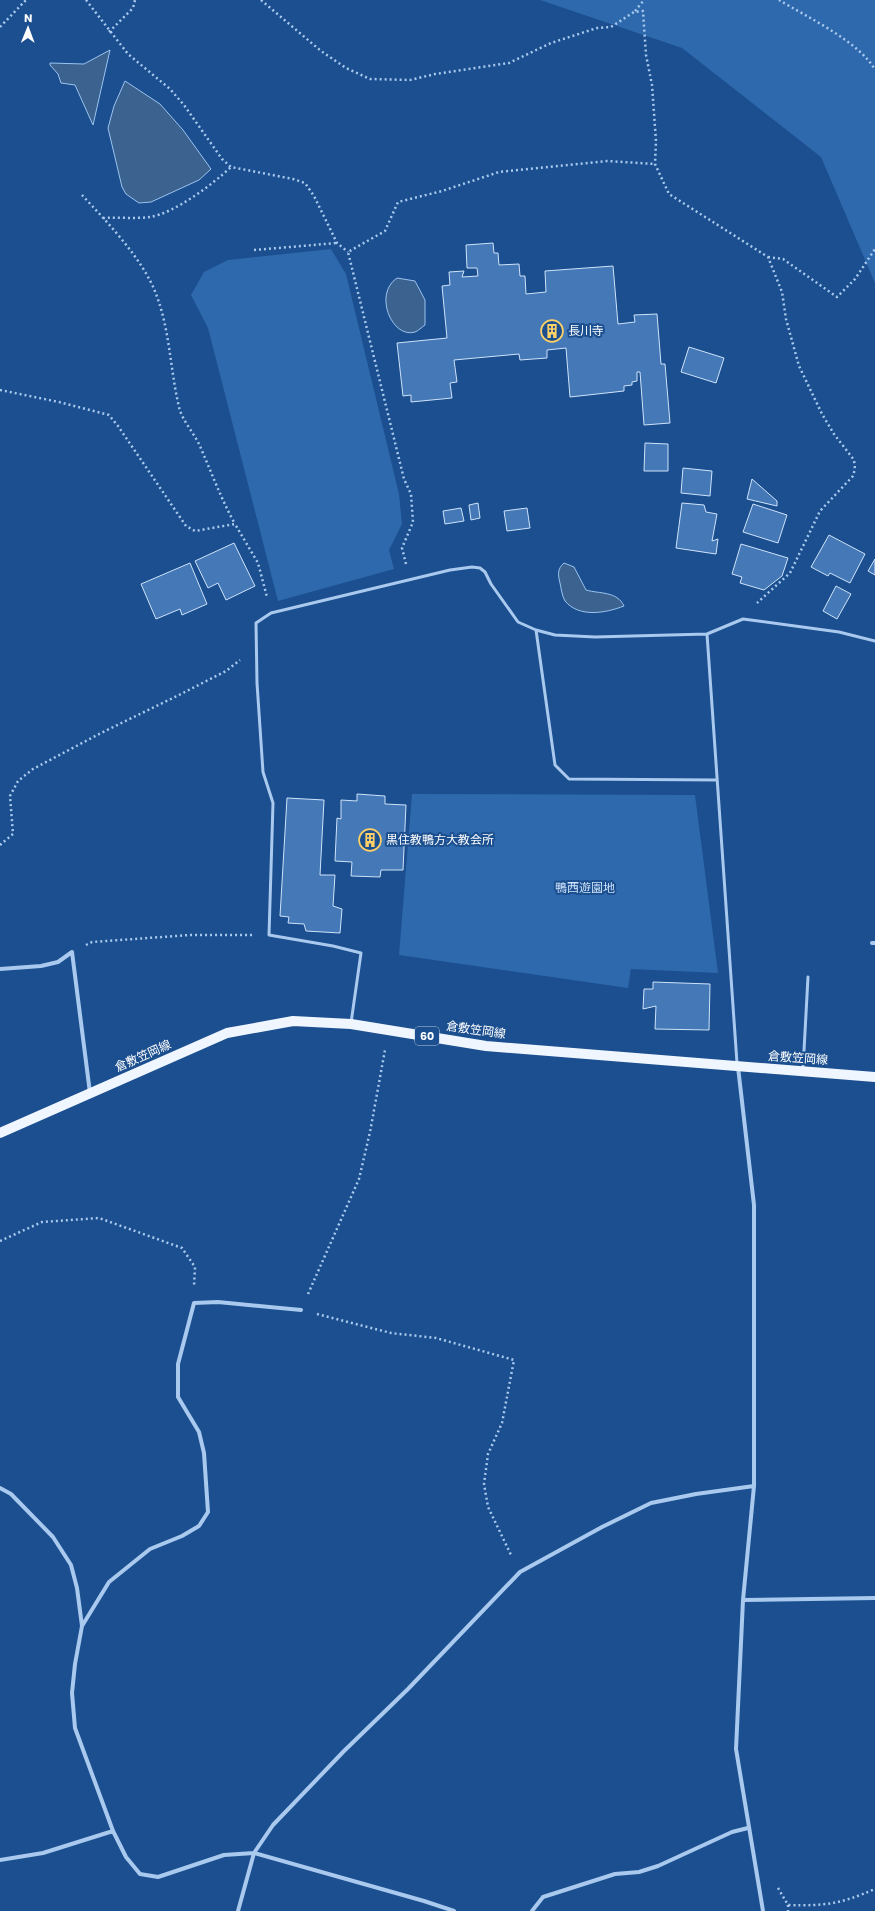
<svg xmlns="http://www.w3.org/2000/svg" width="875" height="1911" viewBox="0 0 875 1911" font-family="Poppins,'Noto Sans JP',sans-serif">
<style>
.green{fill:#2e69ad}
.water{fill:#3c6290;stroke:#9cc4f0}
.building{fill:#4478b7;stroke:#cfe3fa}
.lines{fill:none;stroke-linecap:round;stroke-linejoin:round}
.path{stroke:#a9c9ee;stroke-width:2.5;stroke-dasharray:2 3;stroke-linecap:butt}
.lane{stroke:#a9c9ee;stroke-width:3}
.street{stroke:#a9c9ee;stroke-width:4}
.primary{stroke:#f0f6ff;stroke-width:10}
.labels{text-anchor:middle;stroke-width:4;stroke-linejoin:round;paint-order:stroke}
.shield{fill:#1b4f8f;stroke:#bbcadd;stroke-width:1}
.shield-label{font-size:11px;font-weight:bold;fill:#fff}
.poi-label{font-size:12px;fill:#fff;stroke:#1b4f8f;text-anchor:start}
.park-label{font-size:12px;fill:#cfe3fa;stroke:#1b4f8f}
.street-label{font-size:12px;fill:#fff;stroke:#1b4f8f}
</style>
<rect width="100%" height="100%" fill="#1b4f8f"/>
<path class="green" d="M540,0h335v283l-54,-126 -139,-109z
M331,249l15,25 53,220 3,30 -13,26 5,19 -116,32 -70,-273 -17,-33 13,-23 24,-12z
M412,794l283,1 23,178 -87,-4 -3,19 -229,-33z"/>
<path class="water" d="M110,50l-17,75 -18,-40 -14,-2 -3,-9 -8,-9v-2l34,1z
M125,81l35,23 23,26 28,39 -12,11 -48,22 -12,1 -13,-9 -4,-7 -14,-59 6,-22z
M397,278l18,3 10,19v25c-3,2 -7,6 -10,7 -23,7 -42,-38 -18,-54z
M564,563l10,4 12,23c14,4 31,1 38,16 -18,7 -45,12 -59,-5 -3,-5 -4,-13 -5,-18 -2,-8 -3,-14 4,-20z"/>
<path class="building" d="M493,243l1,10h4l1,12 20,-1 1,12h5l1,18 20,-2 -1,-21 68,-5 5,58 17,-2 -1,-7 23,-1 4,50h4l5,59 -26,2 -4,-53h-3v9l-5,1v3l-8,1v5l-54,6 -4,-49 -19,2v8l-27,2 -1,-6 -65,6 3,22 -7,1 2,15 -41,4v-7l-8,1 -6,-53 50,-5 -5,-52 8,-1 -1,-13 15,-1 -2,6 16,-1 -1,-8h-10l-1,-23z
M689,347l35,11 -8,25 -35,-11z
M645,443l23,1v27h-24z
M683,468l29,3 -2,25 -29,-3z
M752,479l25,22v5l-30,-7z
M478,503l2,15 -9,2 -2,-15z
M682,503l22,2 2,7 11,2 -5,27 6,-2 -2,15 -40,-6z
M753,504l34,11 -9,28 -35,-11z
M461,508l3,13 -19,3 -2,-13z
M527,508l3,20 -23,3 -3,-20z
M829,535l36,19 -15,29 -20,-10 -2,3 -17,-9z
M234,543l21,43 -29,14 -8,-17 -10,5 -13,-27z
M741,544l47,14 -6,18 -18,14 -24,-7 2,-6 -10,-3z
M875,559v16l-7,-4z
M190,563l17,41 -25,11 -2,-6 -24,10 -15,-35z
M836,586l15,8 -14,25 -14,-8z
M357,794l28,2v8l21,1 -3,65h-22l-1,7 -29,-1 1,-14 -17,-1 2,-43 4,1v-19l16,1z
M287,798l37,2 -4,75h15l-2,31 9,3 -2,24 -34,-2 -2,-7 -16,-1 1,-6 -9,-1z
M653,982l57,2 -1,46 -54,-1 1,-23 -13,3 1,-20h9z"/>
<g class="lines">
<path class="path" d="M86,0l42,54 42,35 14,16 38,54 9,8 62,12 12,4 9,13 23,47 11,9
M261,0l60,51 25,17 24,11 40,1 25,-6 74,-11 42,-20 46,-15 14,-1 23,-15 9,-1 3,44 6,30 4,56 -1,23 14,30 99,63 14,35 4,27 13,47 23,48 12,20 20,26 1,9 -2,7 -33,35 -30,62 -33,30
M779,0c28,17 81,42 96,70
M635,11l9,-11
M0,27l26,-27
M109,32l24,-24 2,-8
M82,195c25,27 61,64 74,99 14,36 14,75 23,113 3,13 14,25 20,37 12,27 22,55 36,80
M103,218c15,-1 32,1 47,-1 25,-4 63,-33 81,-50
M254,250l83,-7
M768,257l15,2 54,38 18,-18 20,-30
M0,390l59,12 50,13 9,11 68,100 9,5 40,-7 23,39 9,34
M406,564l-4,-16 11,-26 -2,-28 -7,-15 -56,-227 37,-21 13,-29 44,-11 57,-19 108,-11 48,3
M0,845l13,-11 -3,-38 8,-15 15,-12 68,-36 78,-38 47,-24 14,-11
M86,945l6,-3 98,-7h62
M0,1241l42,-19 57,-4 83,30 13,19 -1,19
M308,1294l51,-115 11,-47 15,-82
M317,1314l74,19 45,5 78,22 -12,63 -14,31 -4,30 4,23 24,50
M778,1888l10,17c38,1 52,-1 87,-16
M788,1905v6"/>
<path class="lane" d="M536,630l19,135 14,14 148,1
M707,634l30,429
M351,1023l10,-70 -28,-7 -64,-11 4,-132 -10,-31 -6,-89 -1,-60 15,-10 179,-43 22,-3 8,1 5,4 6,12 27,38 18,8 19,5 40,2 112,-3 36,-15 96,13 36,9
M803,1069l5,-92"/>
<path class="street" d="M872,943h3
M0,969l41,-3 17,-4 14,-10 18,141
M738,1067l16,138v281l-11,114 -7,149 27,162
M0,1488l11,6 42,43 18,28 6,23 5,38 -7,38 -3,29 3,35 38,103 13,26 14,17 18,3 66,-22 30,-2 170,48 30,10
M743,1600l132,-2
M82,1626l27,-44 41,-33 32,-13 17,-10 9,-14 -4,-59 -5,-21 -21,-35v-33l16,-61 24,-1 83,8
M0,1860l43,-7 70,-22
M238,1911l16,-58 19,-28 71,-74 64,-62 112,-117 82,-45 49,-24 45,-9 58,-8
M532,1911l11,-14 72,-23 24,-2 19,-6 74,-34 16,-4"/>
<path class="primary" d="M0,1133l227,-100 66,-12 58,3 135,22 389,31"/>
</g>
<defs>
<g id="building-ring" transform="scale(1.15)"><circle r="9.5" fill="#1b4f8f" stroke="#ffd166" stroke-width="1.5"/><path d="M-4-6H4V6H1V3H-1V6H-4ZM-2.5-4.3h1.7v1.8h-1.7ZM.8-4.3h1.7v1.8H.8ZM-2.5-1h1.7V.8h-1.7ZM.8-1h1.7V.8H.8Z" fill="#ffd166"/></g>
</defs>
<g fill-rule="evenodd">
<use href="#building-ring" x="552" y="331"/>
<use href="#building-ring" x="370" y="840"/>
</g>
<g class="labels">
<rect class="shield" x="415" y="1027" width="24" height="18" rx="3"/>
<g class="shield-label">
<text x="427" y="1040">60</text>
</g>
<g class="poi-label">
<text x="568" y="335">長川寺</text>
<text x="386" y="844">黒住教鴨方大教会所</text>
</g>
<g class="park-label">
<text x="585" y="892">鴨西遊園地</text>
</g>
<g class="street-label">
<text transform="translate(476 1030) rotate(8)" y="4">倉敷笠岡線</text>
<text transform="translate(143 1056) rotate(-24)" y="4">倉敷笠岡線</text>
<text transform="translate(798 1058) rotate(4)" y="4">倉敷笠岡線</text>
</g>
</g>
<g transform="translate(28 28) rotate(1)" stroke="#1b4f8f" stroke-width="3" paint-order="stroke">
<path d="M0-3L7 15L0 10L-7 15Z" fill="#ffffff"/>
<text y="-6" font-size="11" font-weight="bold" text-anchor="middle" fill="#ffffff">N</text>
</g>
</svg>
